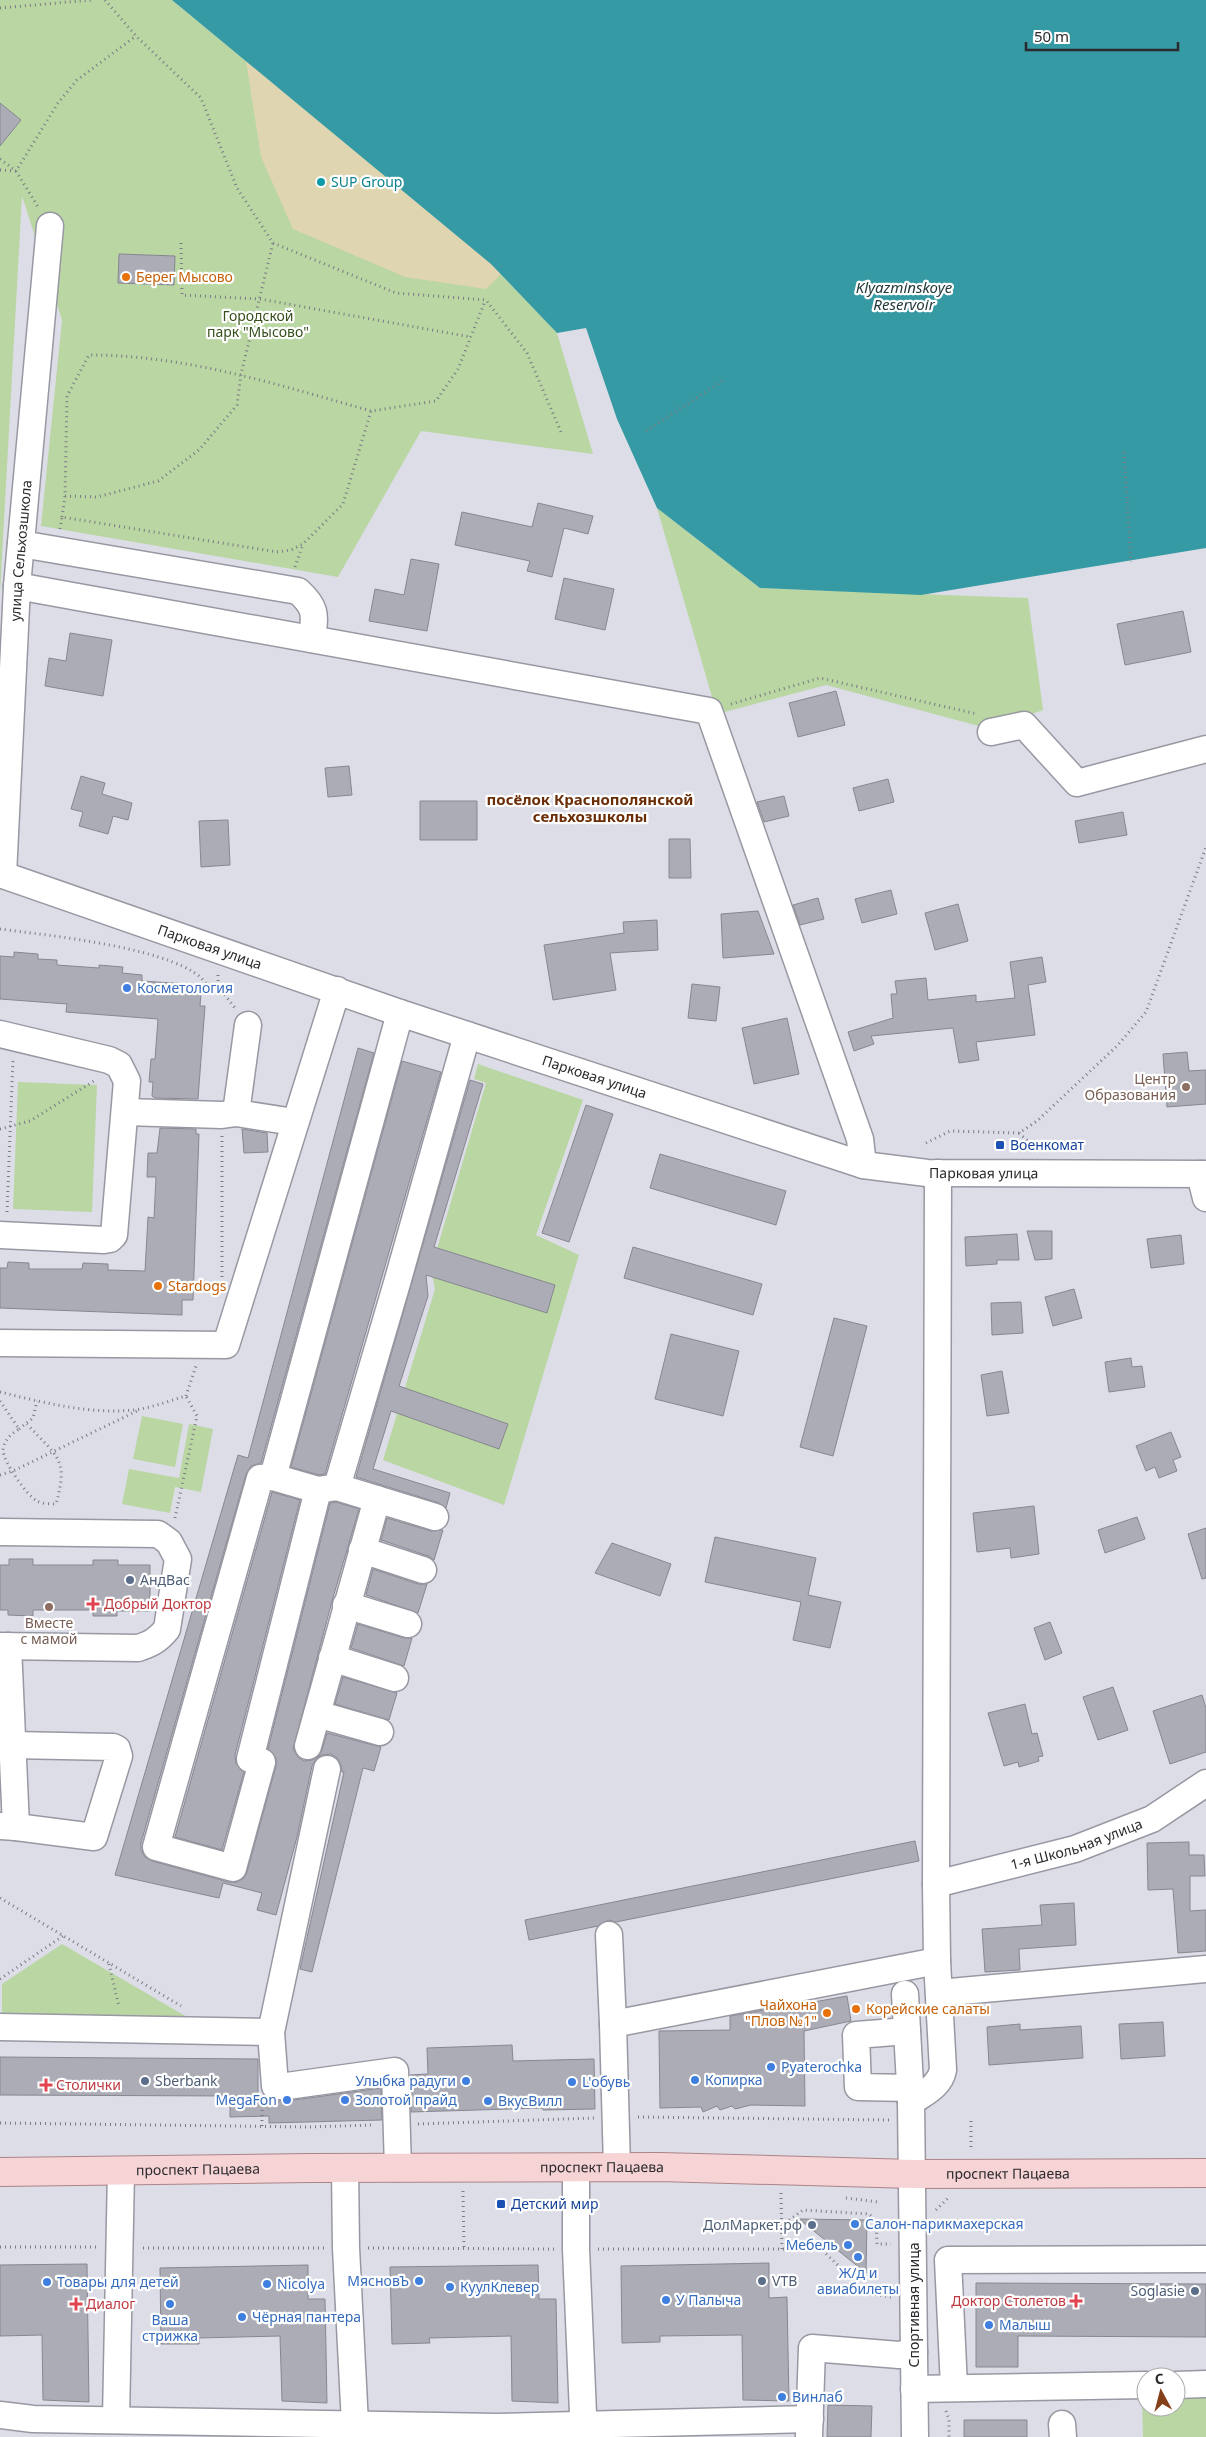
<svg xmlns="http://www.w3.org/2000/svg" width="1206" height="2437" viewBox="0 0 1206 2437" font-family="'Noto Sans',sans-serif">
<style>
.green{fill:#b9d6a3}
.sand{fill:#dfd5b0}
.water{fill:#359aa3}
.building{fill:#acacb6;stroke:#878791}
.lines{fill:none;stroke-linecap:round;stroke-linejoin:round}
.minor-casing{stroke:#9898a2;stroke-width:29}
.major-casing{stroke:#ab8488;stroke-width:30}
.path{stroke:#7b7b83;stroke-width:3;stroke-dasharray:1 4;stroke-linecap:butt}
.minor{stroke:#fff;stroke-width:26}
.major{stroke:#f6d3d4;stroke-width:28}
.culture-dot{fill:#0f9aa8;stroke:#fff;stroke-width:2}
.food-dot{fill:#e8710a;stroke:#fff;stroke-width:2}
.shop-dot{fill:#3f7fe0;stroke:#fff;stroke-width:2}
.education-dot{fill:#8d6e63;stroke:#fff;stroke-width:2}
.transit-dot{fill:#1a4fb4;stroke:#fff;stroke-width:2}
.service-dot{fill:#5c6f8a;stroke:#fff;stroke-width:2}
.health-dot{fill:#e0444e;stroke:#fff;stroke-width:2}
.labels{text-anchor:middle;stroke-width:4.5;stroke-linejoin:round;paint-order:stroke}
.culture-label{font-size:14px;fill:#0d838f;stroke:#fff;text-anchor:start}
.food-label{font-size:14px;fill:#c56008;stroke:#fff;text-anchor:start}
.park-label{font-size:14px;fill:#35501a;stroke:#fff}
.street-label{font-size:14px;fill:#2a2a2e;stroke:#fff}
.shop-label{font-size:14px;fill:#366cbe;stroke:#fff;text-anchor:start}
.education-label{font-size:14px;fill:#785e54;stroke:#fff;text-anchor:end}
.transit-label{font-size:14px;fill:#164399;stroke:#fff;text-anchor:start}
.service-label{font-size:14px;fill:#4e5e75;stroke:#fff;text-anchor:start}
.health-label{font-size:14px;fill:#be3a42;stroke:#fff;text-anchor:start}
.water-label{font-size:15px;font-style:italic;fill:#22393b;stroke:#fff}
.neighbourhood-label{font-size:15px;font-weight:bold;fill:#6b2d06;stroke:#fff}
</style>
<rect width="100%" height="100%" fill="#dddde8"/>
<path class="green" d="M0,0h172l319,264 66,69 36,121 -172,-23 -83,146 -297,-51 21,-206 -40,-124 -22,397z
M657,508l103,80 268,10 15,112 -53,19 -164,-44 -109,29z
M478,1064l105,36 -47,135 43,20 -75,250 -121,-45 52,-171 -4,-20 55,-186 -12,-4z
M18,1082l79,3 -5,127 -79,-3z
M142,1416l41,8 -8,43 -42,-8z
M189,1424l24,5 -12,63 -26,-5 -5,26 -48,-9 7,-35 50,9z
M62,1944l125,73 -185,-4v-29z
M1176,2398h30v39h-63l-1,-38h4v8h30z"/>
<path class="sand" d="M246,61l245,203 10,10 -15,15 -81,-12 -112,-48 -32,-72z"/>
<path class="water" d="M172,0h1034v548l-285,47 -161,-7 -103,-80 -40,-89 -31,-91 -29,5 -66,-69z"/>
<path class="building" d="M0,103l21,17 -21,26z
M119,254l56,2 -1,29 -56,-2z
M538,503l55,13 -5,18 -24,-6 -12,49 -25,-6 3,-10 -75,-16 7,-33 70,15z
M411,559l28,5 -12,67 -58,-10 6,-32 29,6z
M564,578l50,11 -9,41 -50,-11z
M1183,611l8,41 -66,13 -8,-41z
M70,633l42,7 -9,56 -58,-10 4,-28 17,3z
M836,691l9,34 -47,12 -9,-34z
M349,766l3,29 -24,2 -3,-29z
M81,776l24,7 -3,11 30,9 -4,17 -15,-4 -5,18 -29,-8 4,-14 -12,-3z
M888,779l6,23 -35,9 -6,-23z
M784,796l5,20 -25,6 -7,-20z
M420,801h57v39h-57z
M1123,812l4,23 -48,8 -4,-22z
M228,820l2,45 -29,2 -2,-46z
M669,839h21l1,39h-22z
M891,890l6,24 -35,9 -7,-24z
M818,898l6,21 -24,6 -7,-20z
M958,904l10,37 -33,9 -10,-37z
M758,911l16,43 -51,4 -2,-44z
M657,920l1,30 -48,3 6,37 -63,10 -9,-55 80,-12 -1,-11z
M14,952l24,2v5l19,1v5l42,3v-3l24,2 -1,6 20,2v6l45,3 -1,8 15,1 -1,13h5l-7,93 -43,-1 -3,-2 1,-14h-4l2,-23h4l3,-40 -92,-7 1,-8 -67,-5v-43l14,1z
M1042,957l4,25 -18,3 7,50 -59,7 3,18 -20,3 -6,-35 -82,8 3,8 -20,7 -6,-19 45,-14 -2,-24h6l-2,-13 31,-3 2,22 48,-5v7l39,-4 -5,-36z
M692,984l28,3 -4,34 -28,-3z
M787,1018l12,56 -45,10 -12,-56z
M358,1048l16,5 -113,410 -10,3 -5,8 -105,369v7l4,7 7,4 77,21h8l7,-4 3,-6 29,-106v-8l-8,-9 62,-246 6,-1 23,7 -27,92 -39,148 5,8 6,4 8,-1 7,-4 3,-6 5,-17 54,14 -7,24 -11,-3 -51,204 -12,-3 44,-197h-2l-1,-7 -4,-7 -6,-4 -9,1 -6,4 -4,7 -15,71 -21,78 -19,-5 5,-17 -39,-10 -4,15 -104,-23 123,-420 10,3z
M1187,1052l2,19 17,-1v34l-39,3 -4,-53z
M402,1061l39,11 -116,402 -6,1 -28,-8z
M470,1080l13,4 -49,163 121,38 -8,28 -121,-38 2,21 -29,90 109,38 -9,25 -108,-38 -18,58 77,24 -4,15 -7,-5 -83,-26z
M586,1105l27,9 -44,128 -27,-9z
M160,1128l36,1v5h3l-6,166h-11v15l-182,-7v-40h7l1,-6 21,1v6h53l1,-6 25,1v6l37,1 3,-54 6,1 2,-41h-9l1,-24h9z
M242,1129l25,4 1,19 -24,1z
M660,1154l126,37 -10,34 -126,-37z
M1027,1231h25v28l-17,1z
M1017,1234l2,26h-22v4l-31,2 -1,-29z
M1181,1235l3,29 -33,4 -4,-29z
M633,1247l129,37 -9,31 -129,-37z
M1074,1289l8,29 -29,8 -8,-29z
M1021,1302l2,31 -31,2 -1,-32z
M834,1318l33,8 -34,130 -33,-9z
M671,1334l68,17 -16,65 -68,-17z
M1131,1358l1,9 10,-1 3,21 -36,5 -4,-30z
M1002,1371l7,42 -22,3 -6,-41z
M1171,1432l10,25 -8,3 4,11 -18,7 -4,-11 -9,4 -10,-25z
M272,1492l28,8 -65,255 1,9 8,8 -22,78 -47,-13z
M1034,1506l5,48 -28,4 -1,-10 -33,4 -4,-39z
M1137,1517l8,22 -40,14 -7,-23z
M387,1518l44,13 12,-1 -9,30 -6,-4 -47,-16z
M1206,1528v50l-4,1 -14,-45z
M715,1537l101,21 -8,37 33,7 -11,46 -37,-8 8,-38 -96,-20z
M612,1543l59,21 -11,32 -65,-23z
M9,1559h24v6h60v-5h25v5h32v46h-33v5h-24v-6h-60v6l-25,-1v-5h-8v-45h9z
M373,1569l45,15h9l-9,29 -52,-18z
M1050,1622l12,31 -17,7 -11,-32z
M358,1624l46,14h8l-8,28 -53,-18z
M343,1677l54,16 -8,27 -54,-16z
M1113,1687l15,43 -30,10 -15,-43z
M1202,1695l4,13v44l-36,12 -17,-53z
M1025,1704l7,30 5,-1 6,23 -5,1 1,4 -20,6 -1,-5 -14,4 -16,-53z
M915,1841l4,20 -303,61 -8,-2 -10,6 -69,14 -4,-20z
M1189,1842v13h15l1,21h-15v35l16,-1v41l-28,2 -5,-64 -25,1 -1,-47z
M1074,1903l2,42 -57,4 1,21 -35,2 -3,-43 60,-4 -2,-20z
M847,1996l4,25 -47,10 1,75 -54,-1 -16,4 -3,-3 -12,4 -3,-4 -14,6 -2,-5 -41,1 -1,-77 71,-1v-14l34,-6 40,-1 -1,-5z
M1163,2022l2,34 -44,3 -2,-35z
M1020,2024v6l61,-4 2,32 -94,7 -2,-38z
M512,2045l1,16 81,-2 1,50 -52,1v-2l-132,4 -1,-37 18,-1 -1,-26z
M0,2057l258,2v37h6l11,5h12l94,-13 1,32 -113,3v-7l-39,1v-21l-230,-1z
M799,2219l68,1 -1,53z
M769,2263v35l18,-1 2,104 -46,-1 -1,-65 -82,1v6l-38,1 -1,-77z
M87,2264l2,138 -46,-2 -1,-65 -42,1v-71z
M308,2265v34h17l2,104 -45,-2 -2,-65 -81,2v6h-38l-1,-76z
M538,2265l1,34h17l2,104 -46,-2 -1,-65 -82,2 1,5 -38,1 -2,-77z
M976,2283l230,1v53l-188,-1v31h-42z
M828,2405l44,1 -1,31h-44z
M964,2420h63v17h-63z"/>
<g class="lines">
<g class="minor-casing">
<g id="minor">
<path d="M21,544l277,47c19,17 17,24 14,48"/>
<path d="M17,586l692,125 151,428 3,26"/>
<path d="M991,732l33,-7 53,58 129,-34"/>
<path id="s1" d="M0,874l400,139 463,152 64,8 279,1"/>
<path id="s2" d="M3,875l14,-289 33,-360"/>
<path d="M0,1034l109,26 10,5 8,16 -13,154 -4,4 -6,1 -104,-5"/>
<path d="M125,1112l97,3 14,-2 58,9"/>
<path d="M236,1113l12,-88"/>
<path d="M1200,1174l6,24"/>
<path d="M0,1343l226,2 111,-355"/>
<path d="M273,1477l45,13 -68,269 12,3 -29,106 -77,-21 104,-369 13,-1 127,-464"/>
<path d="M337,1487l98,30"/>
<path d="M318,1490l19,-3 60,-204 70,-248"/>
<path d="M0,1532l158,2 11,8 9,17 -11,70c-9,11 -16,15 -29,19l-138,-2"/>
<path d="M362,1550l61,20"/>
<path d="M346,1605l62,19"/>
<path d="M332,1658l63,20"/>
<path d="M317,1714l63,18"/>
<path d="M12,1745l101,2 4,2 2,7 -25,81 -78,-10"/>
<path d="M308,1746l69,-247"/>
<path d="M0,1826l16,1 -8,-181"/>
<path id="s3" d="M936,1884l139,-35 77,-30 54,-36"/>
<path d="M609,1935l4,89"/>
<path d="M939,1993l267,-24"/>
<path d="M905,1994l6,108"/>
<path d="M0,2027l271,5 56,-263"/>
<path d="M907,2031l-51,4 2,52 52,1"/>
<path d="M271,2032l4,54h12l108,-15 3,97"/>
<path d="M617,2167l-4,-143 324,-63"/>
<path d="M345,2168l1,80 9,176"/>
<path d="M576,2168v81l8,188"/>
<path d="M1176,2385l30,-1"/>
<path d="M954,2387l-6,-127 258,-1"/>
<path d="M914,2389l232,-4"/>
<path d="M0,2415l33,4 463,8 314,-8"/>
<path d="M116,2419l5,-248"/>
<path d="M1062,2424l1,13"/>
<path d="M809,2436l3,-88 87,7 15,-3"/>
<path d="M915,2437l-4,-335c13,-9 29,-16 32,-32l-6,-109 -1,-77 2,-711"/>
</g>
</g>
<g class="major-casing">
<g id="major">
<path id="s4" d="M0,2172l310,-4 350,-1 253,7 293,-1"/>
</g>
</g>
<path class="path" d="M105,0l31,36 65,62 36,90 36,55 123,50 90,7 41,53 34,79
M0,8l92,-8
M0,159l16,12 22,36
M0,170l16,1 42,-68 19,-23 59,-44
M181,243l1,52 78,4 211,38
M646,431l78,-51
M1124,452l7,110
M65,496l32,1 61,-16 41,-31 38,-45 4,-31 32,-131
M62,517l3,-21 2,-100 22,-41c97,0 190,30 282,56
M60,529l2,-12 215,35 14,-2 12,-6 40,-40 28,-93 65,-10 22,-32 27,-68
M295,567l8,-23
M731,704l89,-26 157,36
M0,929c43,6 185,19 207,56l11,1 17,22
M218,986v-12
M0,1129l30,-8 64,-40
M1019,1133l20,18
M926,1143l24,-12 69,2 18,-12 80,-75 29,-34 60,-165
M7,1212l6,-153
M222,1277v-141
M0,1392c45,11 95,24 141,17 15,-3 31,-9 45,-13
M186,1396l10,-30
M0,1401l19,28c-8,5 -15,11 -16,21 0,11 24,46 34,51 5,3 13,3 19,3 13,-46 1,-47 -29,-80
M19,1429l14,-11 4,-17
M0,1475l13,-4 126,-61
M175,1518l22,-102 -11,-20
M0,1898l181,108
M109,1964l10,43
M0,1979l63,-43
M638,2117l251,3
M971,2121v29
M0,2123l308,4 66,-2
M418,2124l176,-6
M262,2126v-22
M463,2191l1,57
M781,2193l1,56
M846,2198l32,4
M936,2210l13,-13
M781,2226l22,-16 66,4 7,7 1,23h14
M0,2247h96
M143,2248h181
M368,2248l186,1
M598,2249h223l46,44 24,4
M946,2411l3,8v18"/>
<use href="#minor" class="minor"/>
<use href="#major" class="major"/>
</g>
<circle class="culture-dot" cx="321" cy="182" r="5"/>
<g class="food-dot">
<circle cx="126" cy="277" r="5"/>
<circle cx="158" cy="1286" r="5"/>
<circle cx="856" cy="2009" r="5"/>
<circle cx="827" cy="2013" r="5"/>
</g>
<g class="shop-dot">
<circle cx="127" cy="988" r="5"/>
<circle cx="771" cy="2067" r="5"/>
<circle cx="695" cy="2080" r="5"/>
<circle cx="466" cy="2081" r="5"/>
<circle cx="572" cy="2082" r="5"/>
<circle cx="287" cy="2100" r="5"/>
<circle cx="345" cy="2100" r="5"/>
<circle cx="488" cy="2101" r="5"/>
<circle cx="855" cy="2224" r="5"/>
<circle cx="848" cy="2245" r="5"/>
<circle cx="858" cy="2257" r="5"/>
<circle cx="419" cy="2281" r="5"/>
<circle cx="47" cy="2282" r="5"/>
<circle cx="267" cy="2284" r="5"/>
<circle cx="450" cy="2287" r="5"/>
<circle cx="666" cy="2300" r="5"/>
<circle cx="170" cy="2304" r="5"/>
<circle cx="242" cy="2317" r="5"/>
<circle cx="989" cy="2325" r="5"/>
<circle cx="782" cy="2397" r="5"/>
</g>
<g class="education-dot">
<circle cx="1186" cy="1087" r="5"/>
<circle cx="49" cy="1607" r="5"/>
</g>
<g class="transit-dot">
<rect x="995" y="1140" width="10" height="10" rx="2.5"/>
<rect x="496" y="2199" width="10" height="10" rx="2.5"/>
</g>
<g class="service-dot">
<circle cx="130" cy="1580" r="5"/>
<circle cx="145" cy="2081" r="5"/>
<circle cx="812" cy="2225" r="5"/>
<circle cx="762" cy="2281" r="5"/>
<circle cx="1195" cy="2291" r="5"/>
</g>
<g class="health-dot">
<path d="M90.5 1596.5h5v5h5v5h-5v5h-5v-5h-5v-5h5z"/>
<path d="M43.5 2077.5h5v5h5v5h-5v5h-5v-5h-5v-5h5z"/>
<path d="M1073.5 2293.5h5v5h5v5h-5v5h-5v-5h-5v-5h5z"/>
<path d="M73.5 2296.5h5v5h5v5h-5v5h-5v-5h-5v-5h5z"/>
</g>
<g class="labels">
<g class="culture-label">
<text x="331" y="187">SUP Group</text>
</g>
<g class="food-label">
<text x="136" y="282">Берег Мысово</text>
<text x="168" y="1291">Stardogs</text>
<text x="817" y="2010" text-anchor="end">Чайхона<tspan x="817" dy="16">"Плов №1"</tspan></text>
<text x="866" y="2014">Корейские салаты</text>
</g>
<g class="park-label">
<text x="258" y="321">Городской<tspan x="258" dy="16">парк "Мысово"</tspan></text>
</g>
<g class="street-label">
<text dy="5" stroke="none"><textPath href="#s2" startOffset="325">улица Сельхозшкола</textPath></text>
<text dy="5" stroke="none"><textPath href="#s1" startOffset="222">Парковая улица</textPath></text>
<text dy="5" stroke="none"><textPath href="#s1" startOffset="628">Парковая улица</textPath></text>
<text dy="5" stroke="none"><textPath href="#s1" startOffset="1032">Парковая улица</textPath></text>
<text dy="5" stroke="none"><textPath href="#s3" startOffset="146">1-я Школьная улица</textPath></text>
<text dy="5" stroke="none"><textPath href="#s4" startOffset="602">проспект Пацаева</textPath></text>
<text dy="5" stroke="none"><textPath href="#s4" startOffset="198">проспект Пацаева</textPath></text>
<text dy="5" stroke="none"><textPath href="#s4" startOffset="1008">проспект Пацаева</textPath></text>
<text transform="translate(914 2305) rotate(-90)" y="5">Спортивная улица</text>
</g>
<g class="shop-label">
<text x="137" y="993">Косметология</text>
<text x="781" y="2072">Pyaterochka</text>
<text x="705" y="2085">Копирка</text>
<text x="456" y="2086" text-anchor="end">Улыбка радуги</text>
<text x="582" y="2087">L'обувь</text>
<text x="277" y="2105" text-anchor="end">MegaFon</text>
<text x="355" y="2105">Золотой прайд</text>
<text x="498" y="2106">ВкусВилл</text>
<text x="865" y="2229">Салон-парикмахерская</text>
<text x="838" y="2250" text-anchor="end">Мебель</text>
<text x="858" y="2278" text-anchor="middle">Ж/д и<tspan x="858" dy="16">авиабилеты</tspan></text>
<text x="409" y="2286" text-anchor="end">МясновЪ</text>
<text x="57" y="2287">Товары для детей</text>
<text x="277" y="2289">Nicolya</text>
<text x="460" y="2292">КуулКлевер</text>
<text x="676" y="2305">У Палыча</text>
<text x="252" y="2322">Чёрная пантера</text>
<text x="170" y="2325" text-anchor="middle">Ваша<tspan x="170" dy="16">стрижка</tspan></text>
<text x="999" y="2330">Малыш</text>
<text x="792" y="2402">Винлаб</text>
</g>
<g class="education-label">
<text x="1176" y="1084">Центр<tspan x="1176" dy="16">Образования</tspan></text>
<text x="49" y="1628" text-anchor="middle">Вместе<tspan x="49" dy="16">с мамой</tspan></text>
</g>
<g class="transit-label">
<text x="1010" y="1150">Военкомат</text>
<text x="511" y="2209">Детский мир</text>
</g>
<g class="service-label">
<text x="140" y="1585">АндВас</text>
<text x="155" y="2086">Sberbank</text>
<text x="802" y="2230" text-anchor="end">ДолМаркет.рф</text>
<text x="772" y="2286">VTB</text>
<text x="1185" y="2296" text-anchor="end">Soglasie</text>
</g>
<g class="health-label">
<text x="104" y="1609">Добрый Доктор</text>
<text x="56" y="2090">Столички</text>
<text x="1066" y="2306" text-anchor="end">Доктор Столетов</text>
<text x="86" y="2309">Диалог</text>
</g>
<g class="water-label">
<text x="904" y="293">Klyazminskoye<tspan x="904" dy="17">Reservoir</tspan></text>
</g>
<g class="neighbourhood-label">
<text x="590" y="805">посёлок Краснополянской<tspan x="590" dy="17">сельхозшколы</tspan></text>
</g>
</g>
<g transform="translate(1161 2392) rotate(353)"><circle r="24" fill="#ffffff" stroke="#aaaaab"/>
<path d="M0-4L9 19L0 12L-9 19Z" fill="#853f19"/>
<text y="-8" font-size="14" font-weight="bold" text-anchor="middle" fill="#2a2a2e">С</text>
</g>
<path d="M1026 42v8h152v-8" fill="none" stroke="#2a2a2e" stroke-width="2.5"/>
<text x="1034" y="42" font-size="15" fill="#2a2a2e" stroke="#ffffff" stroke-width="4" paint-order="stroke">50 m</text>
</svg>
